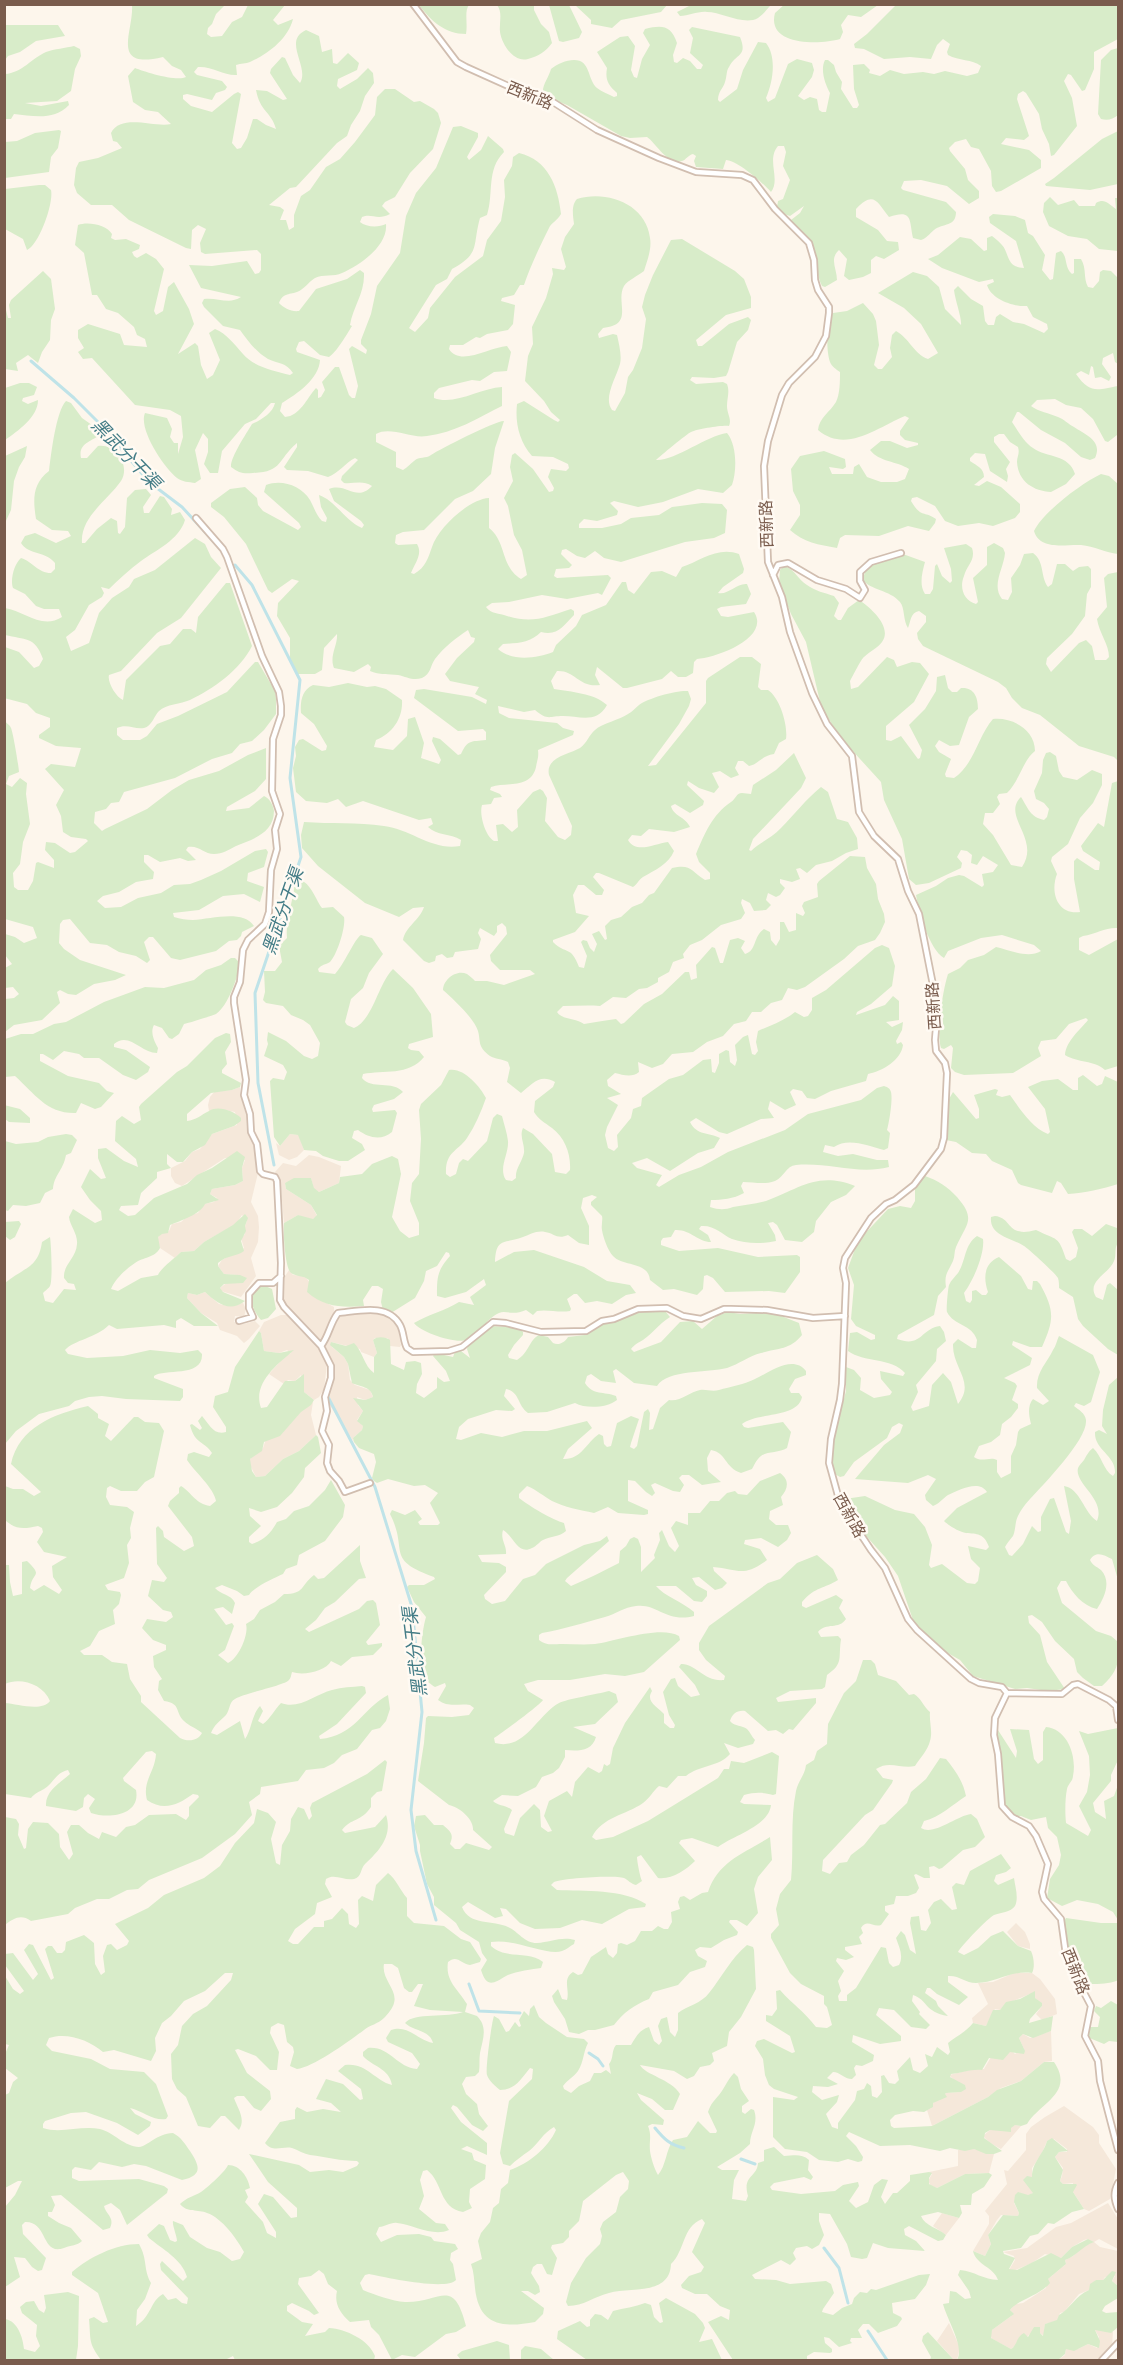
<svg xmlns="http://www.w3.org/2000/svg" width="1123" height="2365" viewBox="0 0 1123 2365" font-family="'Open Sans','Noto Sans SC',sans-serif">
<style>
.residential{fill:#f5e8da}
.green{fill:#d8ecc9}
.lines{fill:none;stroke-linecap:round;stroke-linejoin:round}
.canal{stroke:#bfe3e8;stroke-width:3}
.minor-casing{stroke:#d1beb0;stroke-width:8}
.minor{stroke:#fff;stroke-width:4.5}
.labels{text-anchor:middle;stroke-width:5;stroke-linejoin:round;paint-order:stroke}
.street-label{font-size:16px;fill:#7a5c4d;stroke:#fffaf3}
.water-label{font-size:18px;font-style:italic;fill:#437c86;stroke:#fffaf3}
</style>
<rect width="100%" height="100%" fill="#fdf6ec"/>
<path class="residential" d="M240,1087v6l6,22 1,16 6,12 5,30 -7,29 7,14 1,11 -1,15 -7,16 5,18 -15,21 -20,-6 -1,-3 17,-13 -13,-1 -6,-8 4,-6 22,-12 -3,-10 4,-4v-8l2,-5 -5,-6 -6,9 -32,18 -10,9 -13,1 -6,6 -15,-10 -3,-8 2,-5 10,-4 3,-7 9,-2 8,-7 9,-2 6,-9 10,-2 3,-4 -7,-4 2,-5 23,-4 8,-4 -1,-13 3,-8 -20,-2 -43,28 -7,-3 -4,-7v-8l14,-7 7,-9 8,-3 12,-15 25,-9 -2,-13 -15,-3 -11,2 -1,-6 2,-8 5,-6 17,-1z
M290,1134l9,1 5,15 -7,7 -8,3 -10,-5 -3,-12 4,3z
M309,1155l10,2 22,9 -2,17 -20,9 -5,-3 -3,-11 -26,5 1,6 25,16 6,11 -4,3h-5l-10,-4 -14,8 -3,-34 -6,-17 8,-9 13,3z
M289,1270l4,5 12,1 18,25 11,6v8l-14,28 -38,-40 -2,-19z
M205,1292l14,12 9,2 15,-3 3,6 -2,8 -9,-1 -1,6 10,2 11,-3 5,5 -11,13 -5,4 -7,-7 -17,-6 -3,-7 -16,-10 -14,-15 1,-5 9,2z
M363,1311l15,1 11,5 9,12 3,16 -1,2 -10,-1 -2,-8h-13l-2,2 4,13 -3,4 -13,-5 -1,-3 -29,-7 1,5 12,10 4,7 2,16 5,5 15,5 3,7 -8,3 -8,-3 1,8 5,6 -6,9 6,6 -1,4 -9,8 1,4 -27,-41 4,-36 -9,-21 11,-23 7,-7z
M281,1315h7l7,8 25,27 7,14 -3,25 -5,8 -5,3 -10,-8 -3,-17 -6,6 -7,-1 -4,4 -15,-10 17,-19 5,-2 -4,-3 -8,3 -15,-2 -3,-18 -2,-2 5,-9z
M313,1402l-2,13 5,20 -17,16 -16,8 -18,17 -9,1 -7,-14 1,-4 13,-11 3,-9 14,-4 21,-24z
M1016,1923l9,9 5,12v5l-12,-3 -11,-14z
M1014,1973h18l8,6 15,20 2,15 -15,6 -6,-6 6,-8 -1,-3 -11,-9 -24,10 -6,6 -5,-1 -9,17 -13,-3 -1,-5 16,-14 -10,-21 15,-1z
M1051,2031l1,30 -8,1 -23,19 -20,7 -13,9 -56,29 -5,-16 4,-2 2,-5 13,-10 15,-1 -5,-10 -7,-7 24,-6h11l7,-12 21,-6 3,3 9,-5 -5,-11 4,-4 7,4z
M1064,2106l29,21 6,8v8l17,26 -6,30 -21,12 -5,-2 -11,-17v-9l-10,1 -3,-3 2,-5 1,-8 -8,-11 4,-5h8v-3l-13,-10 -7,2 -5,12 -10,15v9l-2,1 3,15 -19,10 5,10 -1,3 -17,-1 -4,5 -9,15 3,9 -6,12 -12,-5 16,-27v-8l-4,-5 22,-27 -3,-14 4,1 18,-21v-16l5,-7 14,-10z
M1015,2125l6,1 -20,23 -11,-6 -7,-7 7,-6h13z
M974,2149l20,5 -5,19 -24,1 -28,14 -6,-2 -3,-5 4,-7 -3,-2 29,-6v-16z
M1108,2203l10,16v30l-19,-10 -5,3 6,5 18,4v35l-6,-5 3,-5 -10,1 -2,3h-7l-7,10 -10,4 -15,18 -4,1 -3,8 -12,3 -1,12 -4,-3v-4l-11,6 -18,14 -19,-10 -2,-4 2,-5 18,-13 3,-3 -3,-4 5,-6 8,-1 23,-15 2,-9 18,-15 -1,-4 8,-4 12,-11 8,-3 -5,-3 -4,1 -12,7 -11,11 -16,-4 -13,9 -19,8 -4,-1 6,-10 -1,-4 -11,-4 24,-4 29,-21 15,-4z
M942,2213l17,5 -13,17 -13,-9z
M949,2323l11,25 -3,12h-3l-17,-19z
M1101,2329l12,3 -1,14 -15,14h-39l7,-5 1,-6h12l10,-5 9,4 2,-11 -4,-7z"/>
<path class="green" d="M785,4h93v1l-17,12 -13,-2 -7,10 2,7 -3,7c-20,6 -74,7 -65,-26z
M132,5h93l-9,9 -4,10 -4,4 -1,6 4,3 11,-1 10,-14 10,-5 6,-12h37l-12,15 5,5 15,-6c-5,20 -25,35 -43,43 -4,2 -9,1 -14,3l1,10c-13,1 -25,-9 -39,-8l-4,5 3,3 25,6 5,6 -2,3 -9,3 -4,7 -25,-6 -4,1v4l8,7 21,6 22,-18 4,-2 3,2 -9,49 5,6 4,-1 6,-10 6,-19h4l9,6 10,4c-5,-18 -16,-17 -20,-39l11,1 16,9 4,-1 -17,-26 1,-4 11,-12 3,1 8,17 7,8c10,-16 -18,-42 6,-53l13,6 3,16 10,-3 1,14 4,1 11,-11 11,10 -2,7 -19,9 -1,7 3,3 17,-10 11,-11 5,5 1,10 -9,13 -5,15 -9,14 -4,11 -10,7 -41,44 -6,1 -21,17 11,2 4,3 -4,10h6l3,10 5,-3v-12l7,-19 9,-6 16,-23 14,-8 15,-17 20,-27 2,-18 8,-8h10l19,13 6,-1 14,8 4,4 3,10 -8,26 -23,24 -15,24 -10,5 -3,4 8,8c-13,7 -18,-1 -28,3l-2,5c6,5 18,6 26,2 2,22 -26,41 -44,49 -8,4 -19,1 -27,5 -7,4 -10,11 -18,14 -9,3 -14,1 -18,11 5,5 12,9 20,8l17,-22 31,-10 13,-9 4,3c1,20 -11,34 -14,52l2,1c-5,8 -16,27 -23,31l-9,-2 -16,-14 -5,1 -3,7 1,3 23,8c-1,19 -23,34 -38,43l-2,8 5,6c15,-1 22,-19 31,-29l2,2v8l3,-1 4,-7 -3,-8 13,-15h4l10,28 3,3h3l3,-12 -9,-37 3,-3 14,8 1,-4 -6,-6v-4l10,-26 6,-28 23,-33 6,-37 10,-23 20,-25 17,-41 8,-1 17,7v4l-11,20 2,3 12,-10 7,-14 15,13 1,3c-18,18 -10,41 -17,63l-7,3c-8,29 1,35 -28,51l-5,10 -11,6 -27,43 6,4 13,-14 2,-10 25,-31 28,-21 4,-16 14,-19 4,-24 -1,-17 8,-14 1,-9 6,-4c29,7 39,33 42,61 -3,6 -10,9 -12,14 -9,18 -19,39 -25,57h-4l-6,10 -12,3 -1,3 14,4 -2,19 -5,6 -21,4 -7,4 -4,-1 -13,8h-13l-1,4c11,18 41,-2 58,-3l4,6 -4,19 -13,1 -14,9 -8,-1 -33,8 -5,5v5c21,8 46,-10 68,-11v19c-24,12 -48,27 -75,30 -16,3 -36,-10 -51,-2v8l20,10v15l7,3c5,-3 7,-6 11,-9 5,-5 12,-2 17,-6 9,-6 66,-35 73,-34l-9,27 -4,26 -18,17 -18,8 -31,31 -21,2 -7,3 -1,8 3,2 19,-1c6,10 -2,19 -6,29l3,1c12,-7 14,-16 18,-27 6,-19 37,-48 57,-49v30c18,14 11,38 32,51l6,-4 -5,-25 -8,-15 -6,-29 -4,-8 9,-17 -3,-14 2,-12 3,-2 18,16 16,23 4,-1 1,-3 -6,-11 3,-8 15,2 3,-3 -1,-4 -15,-7 -21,-1c-13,-15 -17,-33 -15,-52l7,-3 30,19 4,2 2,-2 -9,-8 -7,-11 -19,-20 3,-25 5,-12 -1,-17 14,-29 7,-24 -1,-6 12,2 2,-3 -5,-18 4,-12 9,-13c-1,-8 -3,-19 3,-25 30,-9 69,5 73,39 2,11 -3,23 -6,33 -6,5 -16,9 -20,15 -9,16 11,39 -21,42l-5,6 1,4 14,-4 4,1c2,9 5,21 3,29 -4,14 -17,34 -8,46l3,1 10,-18 3,-16 5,-7 9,-22 4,-29 -4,-12 3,-12 8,-20 18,-35 11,-1 53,32 9,8 7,18v11l-25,7 -30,25 2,6h4l27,-22 19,-7 3,3 -3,10 -11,12 -9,30 -2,4 -12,2 -22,-1 -2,3 6,4 27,-2 4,2c3,8 0,14 0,22 0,8 5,13 2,20 -7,-1 -31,3 -38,6 -3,1 -32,25 -35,28 19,1 50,-24 71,-27 10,12 10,38 5,52l-9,8 -25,-4 -35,13 -25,5 -24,-6 -4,2 8,8 -1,4 -20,6 -13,-2 -5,5v4h23l19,-4 10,-6 28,-3 13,-8 8,-1 22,-3 20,1 5,6 -2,23 -11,5 -29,4 -64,20 -17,-4 -9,-7 -10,7 -8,-2 -11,-7 -4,1 -1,4 11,11 -3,3 -13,1 -2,7 3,2 51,-3 3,3 -9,17 -4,-2 -31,6 -25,-4 -33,7 -17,1 -6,4c5,7 13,6 21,9 26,8 39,1 64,-7l3,2v4c-11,11 -16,21 -33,17 -11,11 -23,11 -38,12l-5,5c15,13 39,9 55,3l3,-7 20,-19 6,-11 24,-10 16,-23h4l2,8 6,4 17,-22 11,-1 14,6 6,-10c18,-6 36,-21 57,-13l5,15 -1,4 -20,14 -5,6c11,2 18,-10 29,-9l4,10 -5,10 -25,3 -4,2 4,7 7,1 26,-5c17,26 -38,46 -57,47l-3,3 -1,11 -7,4h-8l-7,-6 -9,8 -35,9h-4l-26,-21 -2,8 5,10c-21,3 -25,-15 -43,-14l-6,10 3,8c17,3 40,4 53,16 -10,19 -28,11 -44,11 -14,0 -15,5 -28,-6l-11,2 -26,-6 1,7 10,5 48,5 6,5 11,3 -1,4 -35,15c1,8 -1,10 -2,17 -5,22 -29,15 -45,20l-1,3 10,4 2,3 -8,1 -3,6 -9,1c-3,9 3,31 12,36h4l-2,-16 7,-1 9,8 6,-5 -1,-17 16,-18 7,-3 3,2 4,7 -2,23 13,16 7,3 6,-5 1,-9 -23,-51c-4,-18 21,-21 31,-27 7,-5 9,-13 15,-18 7,-7 25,-10 33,-16 4,-2 7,-6 11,-9 9,-7 38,-15 49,-14l3,8 -2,7 -10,18 -31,42 8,-1 50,-62v-22l2,-3 32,-21h12l9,7 -3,23 3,3h7c12,8 20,35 18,49l-7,4 -5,11c-13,2 -15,10 -25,12l-6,-5h-5l-3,7 4,7 -8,3 -11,-7 -8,2 7,14 -5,6 -15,-5 -11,-7 -1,4 17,16 -1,4 -13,8 -15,-9 -4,2c2,10 15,11 19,21l-16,5 -25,-3 -8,7 -9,-1 -4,5c8,14 26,4 40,2l6,9c-5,13 -19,19 -31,26 -5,3 -5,7 -10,10l-34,-14h-3l-3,4 11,13 -2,5h-6l-12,-10h-6l-5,10 3,18 13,3 -14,16 -22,8v2c13,13 18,3 26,25l5,1 3,-12 -6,-14 2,-2 4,1 3,7 4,4 3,-8 -5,-10 7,-3 6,9 2,-1 -2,-13 6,-6 10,-3 11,-10 10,-4 7,-8 5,-2 18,-25c20,-4 18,3 33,12l5,-1v-6l-11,-11 -3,-8c9,-21 16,-39 35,-52 5,-3 5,-9 11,-9 3,0 6,1 9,1l2,-9 23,-15 18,-17 12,25 -5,10 -48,51 -4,11 2,1c9,-9 21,-13 30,-23 13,-13 25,-29 40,-41l7,5 9,27 11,3 9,16 1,11 -12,4 -14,8 -16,4 -9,8 -7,-5 -4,1 4,10 -8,3 -12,-3v4l5,5 -5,7 -4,2 -8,-4 -2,7 5,5 -5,5 -12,1 -4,-8 -8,-4 -1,4 4,10 -4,6 -20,6 -19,15 -12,5 -7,9 1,4 -11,4 -4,10 -11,6v4l-11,6 -8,1 -13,9 -13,-1 -13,9c-12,-1 -25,0 -37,0l-6,6c5,8 19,6 27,12 10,-2 20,-3 32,-5l5,5 3,-1 20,-19 18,-10 23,-22h4l2,8 6,-2 -1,-13 16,-18 3,1 5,15h3l7,-23 8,-2 7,3 -4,7 4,6c12,-3 8,-18 19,-25l6,3 1,8 5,6 4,-7v-17h4l5,10 7,-2v-17l7,3 2,-3 -3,-7 2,-4 14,-5 -1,-13 2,-3 31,-25 15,1 2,11 9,16 2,15 6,15 1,8 -5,11 -5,7 -17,6 -14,13 -39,28 -8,3 -9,-2 -6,12 -11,3 -10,9h-9l-6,9 -12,3 -11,12 -16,6 -14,10 -21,2 -9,10 -11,4 -14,-6 1,10c-7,6 -16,3 -24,1l-8,7 1,6 13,8 -14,4 11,7 -11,22 -2,8 3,13 6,3 4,-4 -1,-12 14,-17 2,-9 8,-3 1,-8 27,-19 14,-4 20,-15 8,-1 1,13 3,1 4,-10v-9l7,-4 3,1 1,11 5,4 2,-6 -2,-15 8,-8 5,-2 4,19 3,1 3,-4 -2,-9 2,-11c13,-6 26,-10 37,-19l9,5 4,-1 4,-6v-12l14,-8 49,-42 7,-3 7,3 6,18 -3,20 -21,18 -14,8 -1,3 29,-10 8,-9 6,5v19l-13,2 6,5 11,-5 -1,8 -6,11 1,3 4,-2 2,3c-2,15 -20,26 -35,29l-2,7 -35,10 -16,8 -8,-1 -5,-7 -9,-2 -3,3 6,13 -11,5 -15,-9 -2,8 6,9 -13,1 -34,15 -8,-2 -23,-14 -6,4c7,14 19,10 30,16l-6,10 -16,5 -28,18 -23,-13 -15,5 5,5 25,7 -6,10 3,2 20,-12 22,-8 27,-15 57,-22 23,-16 53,-14 16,-12 7,-2c3,1 6,2 7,6 2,8 -2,31 -4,38l3,3 -2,15 -4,2c-15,-4 -36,-13 -50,-3l-9,-2 -2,7 15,4 15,-2 24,6h11l1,7c-31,8 -61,-5 -93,-2 -10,1 -12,12 -21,16 -11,4 -21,1 -32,1l-2,4 3,7c-11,6 -22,7 -33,7l-1,7c9,3 15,3 23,0 11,-2 22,-3 33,-6 33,-12 51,-30 89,-15l-9,9 -15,7 -15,19 -2,11 -12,10 -17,-2 -8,-15 -4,-3 -5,1 7,12 1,6c-14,3 -30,3 -44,-2 -11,-5 -17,-14 -31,-13l-2,3 9,6 3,7c-13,0 -21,-13 -36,-12l-4,7 -8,1 -2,3v4l18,6 39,-3 40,9 39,-2 3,2v15l-15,21 -16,-2 -44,1 -12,-14 -6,-3 -3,1 -1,13 -6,6 -23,-6 -11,1 -13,-10c-2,-19 -27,-13 -37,-24 -5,-5 -10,-19 -11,-26 -1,-5 1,-9 0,-14l-11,-11v-3l6,-5 -5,-2 -9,3 -2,10 8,18v19l-10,-2 -11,-8c-11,5 -14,-2 -23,-3 -8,-2 -16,3 -22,5 -19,7 -27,0 -28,25l2,-1 17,-9 20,-2 50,17 23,14 23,4 6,8 -10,2 -14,9 -15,-3 -12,2 -8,-9h-3l-7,5 4,10 -1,2c-12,2 -22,-2 -33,0l-4,4 -7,-5c-13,6 -20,0 -27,3 -14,6 -20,23 -33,27 -11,4 -46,-8 -52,-17 15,-9 31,-12 45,-21l15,3 -4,-8 16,-12 -2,-6 -18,13 -21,6 -8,-2c0,-19 0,-25 13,-40l-1,-3 -3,-1 -9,14 -11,5 -2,10 -9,17 -24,15 -8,-3 -2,-8 2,-13 -5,-3h-6l-9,14 1,6c-21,2 -40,1 -57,-14l2,-12c-6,-5 -12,-3 -18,-7 -6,-5 -8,-41 -7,-50l14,-8 15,4 4,-4 -6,-10 -25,-16 -1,-6 9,-5h17l3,10 5,4 20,-9 1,-6 22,-3 10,-10 20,-8 6,3 3,15 -9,43 8,14 9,7 10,-3v-12l-9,-22 2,-18 7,-9 2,-35 -2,-29 2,-6 20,-19 8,-15c14,-3 31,16 37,28 -5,14 -11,28 -19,40 -10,14 -22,14 -21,36l4,3 6,-3 3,-11 4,-4 5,2 19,-20 6,-23 4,-4 5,2c2,8 5,17 6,25 1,13 -10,27 -2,39l6,1 4,-3c-1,-9 6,-16 8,-25 1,-9 -5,-16 -1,-25l10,6 19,20 3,18 11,2 4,-4c1,-16 -5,-32 -18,-42 -8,-6 -13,-8 -18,-16l1,-11 18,-14 2,-5c-15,-9 -23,2 -34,11l-14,-11 3,-14 -2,-6c-6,-3 -13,-3 -18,-6 -13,-10 -9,-14 -12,-25 -4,-13 -25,-32 -35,-41 0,-10 13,-21 24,-16 3,2 6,5 8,7h12l17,4 31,-11 -5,-4h-30l-9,-9 -1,-6 17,-21 -1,-7 -4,-4 -5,3v6l-3,4 -14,-8 -2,5 3,6 -3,10 -23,3 -2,5 -6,1 -5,-4 -6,2 -1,5 -6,2 -5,-2 -21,-21c2,-13 17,-20 21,-33l-11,1 -14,9 -34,-14 -47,-37 -16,-18 -1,-13 3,-13c27,2 53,0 80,4 27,3 48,25 76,20l1,-6c-11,-7 -24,-4 -33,-13l5,-3 -2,-6 -12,2 -56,-19 -17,6 -8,-8 -11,4 -21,-2 -10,-9 -3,-24 3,-12 -1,-9 4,-7 4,-1 19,12 4,-1 1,-4 -13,-22 -13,-11c-1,-12 1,-23 12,-28l16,2 19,-4 19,4 8,-1 11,3 16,11c1,18 -9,33 -26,40l-2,7 19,3 14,-14 1,-17 7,-2 9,26 -3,15 18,6 2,-4 -9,-19 1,-4 7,2 18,16 3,-1c7,-15 10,-12 25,-14v-8l-3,-3 -25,2 -44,-33 2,-8 8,-1 48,8 14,7 1,-4 -12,-6 4,-7 -29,-6 -5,-7 12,-16 17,-16 1,-4 -4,-1 -3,-7c-12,8 -24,17 -33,29 -5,7 -4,15 -13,19 -9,3 -15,-1 -24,-3 -9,-1 -19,0 -28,-4l1,-4 -3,-3 -14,8 -20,-4c-5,-12 4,-23 3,-34l-13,14 -2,22 -7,4h-17l-8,-11v-25l-13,-22 1,-13 21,-22 -7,-2 -20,14 -4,-3 -22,-46 -22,-27 -13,-10v-4l19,-14 15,-2 12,11 1,7 5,6 35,19 3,-3 -2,-4 -35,-31 2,-7c15,-6 35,0 44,15 4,7 6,15 12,21l4,1 1,-4 -6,-11 -2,-12c17,6 26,26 43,33l2,-3 -3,-4 -27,-20 -5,-12c18,-7 27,14 43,-3 -9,-6 -18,-2 -28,-3l-3,-3 1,-4 16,-16 -3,-2c-10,5 -16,15 -27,19l-20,-6 -21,-1 -3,-3 13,-20v-4c-20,17 -14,29 -44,30 -10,1 -14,0 -22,-6 -1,-9 15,-33 21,-43 9,-4 21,-11 23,-21h-4l-15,16 -11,5 -23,27 -4,22h-8l-6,-9 4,-12v-13l-5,-6 -8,17 6,29 -6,4c-6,-1 -13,-1 -18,-5 -13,-10 -39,-49 -32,-65l22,5 5,11 -2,8 4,6h4v11l5,-17 -2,-21 -11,-6 -35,-5 -43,-47 -9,1 -5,-7 6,-4 -6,-10v-8l10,-6 32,10 4,11 23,2 -2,-8 -8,-4 -3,-8 -16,-14 -12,-4 -9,-14h-5l-8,-42 -9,-8 3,-20c10,-4 29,0 34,9l-1,4 4,2 11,-1 14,6 -1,4 -7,3 2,4 3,2 9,-5 10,6 8,10 -10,42 2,4 7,-4 5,-24 6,-5 15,27 5,15 -16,30 17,-11 3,3 3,19 6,14 6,-4 7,-15 -11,-27 6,-4c12,5 19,15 28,25 11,13 31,17 47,21l3,-2c-7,-11 -15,-9 -25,-14 -11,-6 -21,-19 -28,-29l-17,-4 -19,-19 -2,-4 2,-4c13,-2 25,6 37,-2l-40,-9 -12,-23 23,1 35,-5 8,13 4,-1 2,-3v-16l-4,-4 -52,4 -4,-2 -1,-9 6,-14 -8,-4 -6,5 -1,19 -5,-1 -57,-28 -17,-15h-21l-14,-12 -3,-8 2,-17 3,-6 19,-4 24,-10 -5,-6 -4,-1 -2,-8c10,-20 44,-5 60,-9l-13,-12 -13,-2 -12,-8 -5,-26 7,-8c10,4 42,14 51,9l-5,-7 -9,-4 -9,-9c-54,13 -29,-26 -31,-52z
M419,5h50c-5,6 -1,19 -3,29 -21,0 -35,-13 -47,-29z
M497,5h43l-6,1v4l7,14 8,8 3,11c-7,9 -13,13 -24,16 -14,4 -26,-14 -28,-27 -1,-10 3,-19 -3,-27z
M549,5h20l13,27 -3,6 -16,4 -4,-1z
M575,5h92l-6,7 -40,8 -9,8 -21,-4v-4z
M691,5v-1l80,1c-4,4 -8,10 -13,13 -14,8 -36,-6 -51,-6 -9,-1 -18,4 -27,4l-3,-4z
M896,5h222v34l-24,13v17l-9,21 -3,1 -11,-16 -3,-1 -4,7 8,17 5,28 -23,29 -3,1 -2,-12 -7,-15 -3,-15 -13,-21 -3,-2 -5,3 -1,5 12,37 -5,4 -18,-2 -5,6 28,6 12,10v8l-40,23 -5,1 -4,-6 -1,-15 -12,-22 -8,-2 -5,-8 -11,3 -6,6 1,3 15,18 3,11 11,11v7l-10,6 -22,-18 -26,-6 -17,1 -3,7 2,2 43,12 10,10c0,15 -13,11 -22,18 -5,4 -7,8 -13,10l-8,-2c-4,-18 0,-29 -24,-21 -12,-15 -15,-27 -33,-8v8l22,13 9,11 11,1 1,8 -15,9 -8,-3 -5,4v13l-8,4 -14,3 -5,-4 3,-17 -8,-9c-10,9 -2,19 -2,30l-12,7 -3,-1c-7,-14 -4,-30 -11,-45 -5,-8 -15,-14 -20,-21l9,-7 4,-7 -14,10 -6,-2 -7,-7 1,-6 5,-2 7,-19 -7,-14 3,-14 -2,-6h-6c-12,14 3,33 -7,46 -8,-9 -34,-32 -45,-32l-3,9 -27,-2 -2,-6 2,-5 -3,-2c-5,1 -7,6 -11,7 -14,5 -26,-18 -35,-24l-17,1 -9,-2 -54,-31 -20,-8 -4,-4c-1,-8 6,-16 8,-24 6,-5 15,-9 23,-9 17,0 13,19 23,28 5,4 12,6 17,9l3,-1v-3c-9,-8 -12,-13 -10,-25l-10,-16 23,-15 8,-1 7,10 -4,24 3,7 3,1 5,-19 8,-14 -7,-12 2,-4c17,-4 26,-4 32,14l-4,12 1,7 3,1 6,-5 7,3 7,8h4l2,-4 -13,-12 3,-15 -4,-8 3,-3 48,10c8,20 -4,16 -11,30 -3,4 -2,10 -4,15 -2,7 -7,9 -7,18l2,2 17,-13 6,-19 15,-28 8,1c11,14 7,39 0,55l2,4 7,-4 13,-34 9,-5 15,4 2,7 -2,7 -14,19 6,4 6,-3 7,2 2,11 3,2h4l4,-19c-5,-9 -10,-23 -5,-33h3l6,5 2,7 6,10 -1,7 12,19h4l2,-3 -5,-16 -1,-24 11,-1 6,6 -1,3 11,3 10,-6 14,4 19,-2 11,2 11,-3 22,5 11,-3 3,-7c-9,-7 -22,-5 -33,-11l-1,-3 3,-8 -7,-5 -6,6 -6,14 -21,-2 -26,2 -20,-10 -9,-1 -1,-4 13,-10z
M5,25h53l7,11 -29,5 -16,11 -12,4 -3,4z
M74,46l6,3 1,7 -6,13 -4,22 -14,10 -32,2 16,3 27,-5 1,4c-15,16 -36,11 -55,9l-3,5h-6v-45c17,-1 27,-16 41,-22 8,-3 20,-4 28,-6z
M1118,48v67c-5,4 -10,6 -17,4l-3,-5 3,-54 10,-10z
M59,130l2,1 -3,17 -7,9 -2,15 -44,6v-36l12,-1 18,-8z
M1118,131v53l-28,6 -44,-4 -1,-2 9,-6 48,-39z
M39,185h6l6,5c3,13 -12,55 -24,60l-4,-11 -18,-10v-40z
M1050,197l8,8 16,-5 5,6h16l1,-3c9,-5 12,1 20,6l-1,-11h3v53l-19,-2 -12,-10 -19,-3 -19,-10 -6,-14 1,-9z
M993,214l22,2 10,4 3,13 5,3 12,19 -3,15 8,10 3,-1 3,-26 5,-2c7,6 3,16 11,23l2,-1v-14h7c6,10 2,19 7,28l5,1 6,-7 1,-9 3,-2 8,1 7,7v86l-3,-2 -2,-9 -10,5 -1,6 9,13 -2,4 -8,-4 -6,1 -2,-11 -2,-1 -2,9 -8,-4 -5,3c14,20 21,16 42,12l-1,49 -9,7 -3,-1 -12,-22 -12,-11 -15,-3 -11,-6 -18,1 -6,6c8,6 18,7 27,11 6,2 10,7 16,10 12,8 29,14 21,31l-5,2 -9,-3 -16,-14 -24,-13 -22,-18h-2l-5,10c6,9 12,20 21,26 14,10 36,6 42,26l-9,10 -15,8c-17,-1 -33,-10 -34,-30 0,-6 3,-8 1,-15l-8,-5 -6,-8h-5l-5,3v5l16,20 -4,7 2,7 -1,6 -17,-11 -5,-17 -10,-1 -5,5v3c7,5 14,7 14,16l-10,8 5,1 8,-5 14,6 19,17v8l-5,6 -22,8 -14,-3 -21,3 -13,-5 -10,-15 -18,-9 -5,1 -1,3c11,18 12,9 25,18l-1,4 -6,8 -21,-5 -29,10 -34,-1 -5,3 -3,10c-18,-3 -34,-6 -47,-18l10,-15v-10l-7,-14 -2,-22 9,-13 24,-5 21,8 1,8 -3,2 -14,-2 3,7h21l1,-7 5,-3 8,13 14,5h16l8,-3 4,-10c-12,-8 -30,-7 -39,-19l11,-9h9l17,7 11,-3v-2l-13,-3 -5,-5v-4l9,-13 -4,-2c-27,11 -59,38 -87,14 1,-12 12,-18 18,-28 4,-8 4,-21 4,-30 -4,-3 -8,-5 -10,-10 -4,-11 -4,-40 3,-49l14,-2 16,-8 10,11 3,7 3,24 -5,20 4,4h4l10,-12 -2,-9 2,-13 4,-4c13,7 18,23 32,28l10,-6 -17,-29 -17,-16 -26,-15 35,-21 14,4 12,11 6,22 16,16c1,-7 -6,-25 -7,-35l4,-4 13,13 12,7 2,15 3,4h6l2,-8 4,-3 13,8 11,2 20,9 4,-4 -1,-5 -14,-7 -6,-11c-14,1 -36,-7 -40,-21l7,-3 -1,-3 -14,3 -37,-14 -14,-9 10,-4 22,-18 11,2 13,12 3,-1v-12l5,-2c5,4 12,9 14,16 4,10 5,15 18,16l-8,-27 -26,-18 -1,-6z
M43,271l8,8 4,30 -4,11 -1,20 -8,12 -4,11 -10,-8 -12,8 2,8 -13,-2v-63l3,12h3l-2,-13 2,-5z
M20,383h9l8,4 -3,8 -11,3 -1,3 6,3 10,-4c0,17 -20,31 -33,40v-52z
M66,401l5,2 11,15 17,12 -1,6c-8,6 -20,8 -17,22h6l11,-12c17,-3 33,19 23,35 -13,19 -41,36 -39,62h3l12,-14 14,-11 6,3 1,12 2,1 5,-7 2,-29 8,-8 11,-1 5,6 -8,12 1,6h5l11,-17 4,1 8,12 -1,6 9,-3 5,8c-6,20 -29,30 -44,41 -12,9 -22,18 -32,28l-8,-2 3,6 -2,4 -13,8 -14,25 -9,7 5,14 18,-8 10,-30 13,-15 17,-11 5,-8 21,-9 40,-32 10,6 6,13 10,11 -40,50 -24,15 -36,38 -12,4c-2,7 7,22 14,25l3,-20 34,-34 10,-2 13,-15h8l5,4 2,-16 28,-34h4l22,63c-12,24 -39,43 -62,54 -9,4 -24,4 -31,11 -5,5 -7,15 -15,17 -9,2 -17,-5 -27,0v7l6,5h17l7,-4 10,-12 21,-8 49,-24 28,-30h3l17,29 1,8v15l-12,16 -12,11 -12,3 -8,9 -20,6 -37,19 -51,14 -5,10 -8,1 -5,6 -11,3 -1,11 8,8 3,-2 42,-20 25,-19 17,-10 30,-9 29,-16 18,-7v31l-11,12 -28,16 -1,4 23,-3 15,-12c5,2 9,8 10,15 0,22 -21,28 -38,35 -8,4 -13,8 -22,8 -10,0 -15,-9 -26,-7l-2,3 10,10 -8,1 -8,-3 -20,4 -12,-7h-4v7l10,10 -1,7 -17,3 -17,10 -16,4 -6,5 8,7 16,-1 17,-9 23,-5 13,-8 16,-1 11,-4 20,-9 34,-20 11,-2 2,3 -4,15 -16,6 -1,8 17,6 -4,15 -16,-8 -21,2 -24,14 -26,3 1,4c6,2 13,3 19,3 18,-1 50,-11 61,6l-12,6 -1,4 -4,4 -8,1 -13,10 -36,9 -9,-2 -18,-21h-4l-5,5 6,18 -3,3 -11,-7 -17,-4 -12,-7 -17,-2 -20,-24 -7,1 -3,4 -1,19 5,6 16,11 46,15 -11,5 -21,4 -18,11 -8,-1 -8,-4 -3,2 3,11 -18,17 -28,5 -9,7v-33l9,-1 5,-4 -6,-7 -8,1v-20l7,-4 -7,-9v-21l10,3 9,6 13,-5 -4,-11 -28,-8v-198c2,3 5,4 6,7 2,4 8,40 8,44l-10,4 -3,8 6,3 8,-9 7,5 -1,11 4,30 -7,18 -3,22 -7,9 1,14 4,3h10l5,-9 3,-18 2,-1 16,6v-8l-9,-10 1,-8 9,1 15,10 5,-1 13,-11 -2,-2 -15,-2 -8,-5 -2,-16 -5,-11 8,-15 -19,-21 6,-5 24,3 6,-19 -25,-2 -17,-8v-3l11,-8v-9l-14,-5 -9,-9 -23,-6 1,-51 14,5 15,16 5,-2 4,-7c-8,-23 -18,-19 -38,-24v-27c19,3 37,22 57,9l-3,-8h-15l-8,-3 -11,-12 -12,-6c-3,-8 1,-24 8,-30 12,4 17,15 30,15l4,-4v-6c-9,-12 -27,-8 -34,-20l4,-7 10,-3 21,10 15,-7 -3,-5 -16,-1 -16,-11c-3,-19 -4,-35 13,-48 2,-16 7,-60 17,-70z
M27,446l-2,11 -6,10 -5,14 -3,29 -6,13v-67z
M1101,474l8,2 9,8v70c-12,-1 -24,-8 -37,-9 -15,-1 -41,6 -47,-14 9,-19 48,-48 67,-57z
M994,543l9,5 2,5c-1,15 -14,32 -3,46l6,1 4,-8 -1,-14 9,-13 4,-11 9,-1c12,9 7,23 15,34l4,-3 5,-20h8l8,7 6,-4 9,-1 3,3v18l-4,7 -2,22 -13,18 -25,24 -1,6 5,8 28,-29 7,-3 6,6 3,14h11l3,-3c0,-13 -10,-24 -12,-38l10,-12 -3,-29 4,-4 10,-2v189l-4,-4 -35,-11 -39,-31 -18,-7 -10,-10 -6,-10 -8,-6 -75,-36 -5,-7 -1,-6 9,-11v-6l-7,-5c-9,2 -8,10 -11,17 -5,-7 -3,-20 -8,-26 -10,-12 -30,-12 -37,-22 2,-19 22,-21 37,-27l25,9c-3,11 -6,23 0,32h5l3,-5 2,-23 2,-2 5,12 8,7 2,-2 -1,-12 -7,-21 22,-4 6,4c4,12 -5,17 -8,28 -5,12 0,25 12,28l2,-2 -5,-24 14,-13v-18z
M784,566c11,3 14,14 23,19 8,6 18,8 27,11l5,7 -5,13 4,4h3l7,-12 11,-8c11,7 34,27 23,42 -4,6 -12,9 -18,15 -3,2 -11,19 -14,24l1,8 7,-2 29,-30 7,3 3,7 15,-5 8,1 9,11 -15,28 -28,24v14l5,1 10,-5 17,23 2,-1 2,-8 -13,-25 16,-16 11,-18 1,-14 8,-2 3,13 4,4h5l4,-4c13,-1 17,9 17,21l-9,8 -10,28 -9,1 -11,-6 -4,6 4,6 12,7 -6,15 1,3 8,1c20,-13 24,-42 39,-59 20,-2 42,11 42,32 -12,9 -15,29 -28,42l-8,1 -2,3 3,7 -7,9h-8l-2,11 10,11 18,30 11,2c19,-28 -21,-51 -1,-70 7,11 9,20 23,23l3,-3 2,-8 -5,-6 -8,-4 -2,-8 8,-18 1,-13 3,-7 4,-1 6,4 3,15 4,6 14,3 15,-10 10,4v11l-9,18 -13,15 -12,26 -16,13 -1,4 6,13c-7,18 0,41 23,38l-6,-33v-18l3,-3 18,12h4l1,-8 -17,-11 -2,-5 17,-23 6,4 8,-44 6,-2v147c-12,-1 -22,6 -35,8l-4,2v12l10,5 29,-16v127l-13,4c-11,-10 -27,-7 -40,-15 1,-14 15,-25 23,-35l-2,-2 -17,6 -13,15 -15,2 -3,7 3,8 -28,17 -49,2 -9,-3 -4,-4 2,-20 -2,-3 -7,4 -3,-1c-5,-15 2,-59 7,-74l12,-6 8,-8 16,-5 12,-8c14,3 32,12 45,4l-7,-6 -32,-10 -21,3 -33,13 -4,7c-15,-9 -25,-46 -28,-63l20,-9 12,-8 11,-3 5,1 18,11 2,-2 -2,-11 11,-2 5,-7 -15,-9 -6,9 -6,-2 1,-8 -5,-4 -6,-1 -4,7 5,6 -1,5 -32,15 -13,2 -7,-6 -7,-40 -18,-39 -3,-18 -42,-46 -18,-30 -15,-64 -15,-28 -12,-31 1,-13z
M295,878c16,3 19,19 27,30l11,-1 11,10c2,10 -7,38 -14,45 -5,3 -8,2 -12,7l1,3 16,2c9,-9 20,-36 26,-39l11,3 11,16 -14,19 -6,15 -12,11 -6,23 2,3 7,3c19,-8 24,-44 39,-59l20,19 18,26 2,23 -24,7 -1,4 3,2 8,1 5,6c-15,19 -41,13 -61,17l-1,4c9,12 31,2 41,14l-9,7 -20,6 -2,4 1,3 22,-2 2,3 -5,19c-11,9 -23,6 -34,-2l-4,1 -2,7 10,6 3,6 -17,11h-9l-16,-5 -7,-5 -12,-1 -6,-15 -8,-1 -10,12 -6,-9 -4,-56 3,-3 11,2 3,-8 -4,-7 -19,-9 4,-12 -1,-4 1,-8 18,9 18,15 8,3 6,-3 2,-13 -10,-18 -7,-5 -12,-5 -8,-9 -17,-3 -3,-3 2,-8 -1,-21h11l7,-9 -3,-16 8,-8c-2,-21 8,-40 8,-60z
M231,958h4l5,5c-2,14 -12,43 -24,51 -5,2 -27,9 -32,10l-5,10 -7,5 -3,-1 -7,-10 -8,-3c-4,7 0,16 4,23l-1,5c-16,0 -28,-22 -43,-9v3l12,3 24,17 -2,5 -12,8 -13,-5 -24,-17h-15l-5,-4 -15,-3 -11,9 -10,-6h-3v7l28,15 31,7 8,8 7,2 -13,14 -6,2 -14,-6 -5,10c-29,1 -41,-19 -61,-37l-10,1v-38l16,-5h12l21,-10 12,-2 38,-20 41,-15 19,1 30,-8 12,-10 15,-5z
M226,1033l4,1 1,8 -6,10 2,12 -5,6v3l19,10 -1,4 -8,3 -21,3 -24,21v7c9,-1 14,-6 22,-10 9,-6 25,0 32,7v3l-7,5 -22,8 -7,11 -13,7 -9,10h-6l-10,-8v10l4,4 -14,4v6l-16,15 -3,12 -17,1 -2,4 9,6 7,-1 19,-17 33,-14 10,-9 15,-7 25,-17 8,6 -3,11 1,13 -8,4 -23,4 -2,5 9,6 -14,4c-4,10 -25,17 -35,21l-2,8 -6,1 -4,3 2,11c-5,10 -17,9 -25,15 -9,6 -20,16 -24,26l7,2 23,-13 17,-3c3,-7 17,-17 23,-23l13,-1 10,-9 29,-17 12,-11 3,4 -3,8 1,5 -5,10 3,10c-8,6 -17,4 -26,12v3l6,8 16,1 7,3 -4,5 -19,1 -4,4 3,4 22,9c-16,12 -28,2 -40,-9l-8,3 -9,-2 -1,5 14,15 17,13h-24l-13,-8 -5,3v7l-12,-3 -47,4 -8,-4c-13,13 -35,15 -44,25l3,4 19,4 36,-2 27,-6 30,3 18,-3 4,4c1,24 -38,14 -48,22v2l29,11v8l-3,4 -54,-2 -24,-3 -13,1 -14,4 -6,5 -30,8 -23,17 -11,13v-161c19,-16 33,-14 37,-41l8,-5c1,5 3,43 0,49 -1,2 -5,5 -7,7l2,8 8,2 11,-14 12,1 -2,-6 -6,-1 -4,-5c-1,-14 12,-19 13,-34 1,-10 -7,-18 -8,-27l4,-8 22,14 7,-3 -1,-9 -11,-11 -9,-13 9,-18 11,10 5,-1 -8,-20v-9l8,-1 18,13 14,6 -2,-8 -21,-18 1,-20 6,-5 12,8 7,-4 -2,-13 2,-3 36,-32 10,-6 28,-28z
M1083,1075l14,11 5,-2 3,-8 13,6v102c-15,5 -34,9 -50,10l-7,-11 -4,-2 -5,12 -4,-1 -27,-7 -3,-2 -6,-13 -20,-9 -6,-7 -14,-1 -16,-11 -10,-2 3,-41 4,-7 23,27 3,-1v-9l-5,-14 21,-6 3,1 -2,5 6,2 8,-2c10,14 22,33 38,39l2,-2 -5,-23 -17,-22 14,-6 16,-2 15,11h5v-12z
M4,1105l16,4 10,9v5l-21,-1 -4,-3z
M66,1134l6,1 5,5 -6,13 -5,2c-3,16 -12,20 -13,34l-8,4 -5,10 -14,3 -13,-1 -5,6 -3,-1v-69l11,3 22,-2 10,-5z
M925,1176c12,4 23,11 32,21 20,23 9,27 -1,50 -2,5 -1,9 -3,14 -5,11 -9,13 -7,26l-8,9 -4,19 -36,20 -1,4c25,9 23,-10 43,-13l4,6 2,9 -9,8 -1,12 -20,24 2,7 -7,15 2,4 16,-5 3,-21 11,-12 8,9 7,22c18,-22 -6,-36 -5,-60l5,-5 14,9h4l1,-8c-5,-16 -23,-14 -30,-28 -1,-2 1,-24 2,-27 2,-5 6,-8 9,-12 8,-12 6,-28 19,-37l6,3c2,15 -10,42 -19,54l2,8 4,2 2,-3v-9l4,-1 6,5h4l2,-3c-5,-14 -4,-29 11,-35l22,19 7,13 4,1 1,-9h4l3,3c15,27 14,36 2,63h-12l-17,-6 -1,4 20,13 -2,7 -26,13 11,5 2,3 -5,14 6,4v4l-7,9 -9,7 -2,11 -9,7 -12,4 -5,11c8,6 16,-1 23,3v12l4,6 10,-5v-17l5,-11 2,-13 2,-3 11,-5c-2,-8 -4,-18 2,-25l10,6 6,-4 -12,-13c-1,-16 10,-25 16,-38 3,-4 4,-10 6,-14l34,19 7,17 -9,30 -7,4 -8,-3 -2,3c5,4 11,7 12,14 2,19 -42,64 -56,79 -5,5 -13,16 -14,23 -1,5 -1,10 -3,14 -3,4 -6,7 -8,11l4,8 3,1 11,-12 9,-18 6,6 3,-1v-14l9,-18 4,-1 12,34 3,2 2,-13 -7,-35c16,2 20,27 33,35 9,-22 -23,-37 -19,-53 1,-3 4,-5 6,-8 3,-5 4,-8 9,-12 9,8 10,22 20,28l2,-3c1,-18 -21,-23 -20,-41l4,-2 8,4 -5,-8 1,-16 6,-25 9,-8v203l-6,-21c-8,-4 -16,-9 -22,1 3,6 6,6 11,10 11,12 3,28 -4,39 -14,-3 -25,-16 -31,-28h-5l-4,7 5,15 34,28 15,5 6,5c4,20 0,32 -15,45h-8l-11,-8 -6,-6 -3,-13 -19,-18 -13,-19 -10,-7 -4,1 1,7 11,12 7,27 18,27 -17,2 -21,-3 -12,1 -42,-13 -13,-16 -14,-8 -31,-26 -17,-50 -13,-19 -27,-30 -10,-15 -3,-13 20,-3 30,14 19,4 11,13 7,18 -3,20 2,3 11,-4 25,19 8,1 3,-3 2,-13 -9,-9 -3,-13 18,4 3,-3c-5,-14 -12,-13 -23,-14 -7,-1 -18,-8 -22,-12l13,-13 30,-16c-8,-13 -28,-2 -39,3 -6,4 -9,9 -15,11l-7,-6 -1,-5 11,-16 -8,-4 -20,8 -53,-4 29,-34 16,-12 3,-8 -4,-2 -7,4 -5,11 -33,24 -10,14 -4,1 -7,-4 -2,-23 15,-59v-24l8,3 7,8 -1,12 14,8 16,-3 2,-3 -11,-13 -1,-8 23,5 2,-3c-14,-16 -41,-10 -57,-22l2,-18 7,-1 14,8 4,-1v-4l-19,-9 -5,-7 3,-34 -6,-17 10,-27 30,-32 12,-3 11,2 4,-7v-12z
M995,1216c18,2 11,22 41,14 22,11 22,5 30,29l4,2 6,-4 2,-9 -6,-16 2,-3h8l10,7 14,-12 11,4c3,7 2,12 -1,19 -1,5 0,10 -2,14 -5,13 -28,20 -18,36l7,3 4,-15 3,-2 8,7v65l-10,-6 -25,-23 -5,-7 -5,-22 -14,-9c0,-3 0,-7 -1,-10 -3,-5 -29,-29 -34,-32 -12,-8 -35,-10 -33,-29z
M19,1221l2,3 -6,13 -5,3 -5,-4v-14z
M263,1285l9,4 4,20 -8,9 -7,2c-10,-11 -15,-28 2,-35z
M648,1310l17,1 5,6c-11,7 -17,16 -27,23 -5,3 -8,4 -12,9l3,3 27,-10 19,-20 13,-1 9,8 15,-13 11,-4 12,2 31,-2 28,11 3,12c-12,15 -24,13 -41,18 -12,3 -22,11 -34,15 -19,5 -59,1 -70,18l-23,-3 -18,-14 -3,2 3,12 -15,-2 -10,-7 -4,2 -2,7c8,13 19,8 31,13l1,4c-10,8 -31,9 -42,3l-28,9 -19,1c-11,-8 -8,-21 -22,-24l-2,7 11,13 -3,2 -16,-1 -28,9 -9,8 -3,12 5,1 20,-7 21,4 22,-6h23l40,-10 5,7 -24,21 -5,10c18,1 23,-16 36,-25l4,2 1,8 3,3 4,-1 6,-23 14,-7 8,3 -8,24 -1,4 4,2 3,-3 7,-34 4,-3 2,4 -1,17 4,-1 7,-21 9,-8c11,2 21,-8 31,-10 6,-1 12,2 19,0 11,-3 26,-6 36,-11 15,-7 38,-25 51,-8v4l-11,4 -6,10 2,4h8l3,4c-4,21 -44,15 -60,27l2,3 4,1 35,-6 8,10 -4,16c-9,6 -23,2 -29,11 -3,3 -4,7 -6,10l-11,4c-17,-6 -14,-20 -30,-23l-4,8 1,13 13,11 -19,3 -13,-10h-7l-3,3 5,7 -4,7 -7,-1 -18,-8 -4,2 4,8 -3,3 -6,-4 -11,-11 -7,-1v21l20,9v4l-4,1 -26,-2 -10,-6 -14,6c-14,-3 -30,-6 -42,-12 -9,-5 -15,-11 -25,-15l-8,8v4c10,8 34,22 45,25l2,8c-7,6 -15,5 -23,9 -4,2 -6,6 -11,8 -14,8 -19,-13 -29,-18 -3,10 4,15 3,24l-28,1 4,7 17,1 7,4v5l-22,23 1,4 7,5 13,-3 18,-22 12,-4 11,-11 38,-19 16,-4 7,-5 2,5 -42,37 -2,3 6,5c17,-7 32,-15 48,-23l1,-12 6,-5 4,-7 4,-2 4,2 3,8v25l14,-14 -1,-3 6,-15 -1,-7 3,-3 7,16 6,6 4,-6 -8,-18 5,-7 12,4v-12h12l10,-12h9l8,-8 8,-2 3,3 9,1 13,-14 20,-8c10,7 8,16 1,24l2,8 -13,6 -1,8 7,6h12l3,8 -4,7 -9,7 -17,-9 -16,2 -1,4 16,5 7,11c-24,18 -29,9 -54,7l1,4 13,12 -5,5 -7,2 -16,-13 -7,1 4,7 11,6v5l-5,6 -8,-1 -18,-15h-20c8,10 27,16 38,26v4c-28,7 -37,-13 -58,-10 -12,1 -20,8 -31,11 -22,6 -41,12 -63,16l-3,2v5c8,6 14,4 23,4 11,0 22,1 33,0 21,-3 66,-19 84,-8l1,4 -36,32 -19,4 -20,-2 -35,6h-32l-14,4 4,7 15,9c-4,6 -40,32 -49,38l1,5c30,8 42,-28 64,-40 8,-4 39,-9 50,-12l7,3 2,8 -23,22 -22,3 23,10c-4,15 -19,14 -31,13v7l-6,11 -6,5 -11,4 -6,10 -18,9 -16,-1 -9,6c5,5 13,4 19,9l-8,19 1,4 9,3 6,-18 14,-14 6,6 1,17 7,5 4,-1 -8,-15 5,-15 18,-10 5,6 3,-15 13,-15 11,6 3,-2 2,-7 3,2 3,-2 3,-16 12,-25 25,-36 2,4c-7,11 6,16 12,23v9l6,5h4l1,-3 -6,-10 -6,-23 8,-13 4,-1 3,8 13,11 9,-2 -5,-10 -16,-18 2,-3c14,-1 23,18 43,16l1,-4 -19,-16 -7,-10v-7l10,-17 59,-43 12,-4 17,-16 20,-8 16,14 5,11c-14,9 -22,6 -36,22v4l4,2 30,-13 7,5 -4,8 7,11c-7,11 -20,3 -28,13l3,5 17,-1 3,3c-3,20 3,24 -14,36l-2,12 -3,2 -32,2 -14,7 2,4 38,-4v5l-23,27 -4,-1 -6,5 -7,-4 -8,1 -23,-20c-8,-1 -13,3 -15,10 5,6 12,4 17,8 3,3 5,8 8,11l-2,4 -15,4 -14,-5 6,11c-11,13 -31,11 -44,22h-8l-11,12 -8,-2c-6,5 -10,13 -16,17 -17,12 -41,14 -51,34l4,3 17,-3 35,-16 70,-43 6,-9h5l2,-8 13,2 28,-11 7,4 -3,38 -3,1c-11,-3 -18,-3 -29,0l-4,7 4,2 27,1c-2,21 -39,31 -53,42l-26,-9 -11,2 -2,3 16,18c-9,9 -24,19 -37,17l-17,-23 -4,2c0,4 3,20 5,24l-6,4c-5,-1 -8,-5 -12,-7 -10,-3 -60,0 -70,4l-3,3 6,5c26,1 67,-1 89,14l-1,3 -16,2 -27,15 -20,-4 -22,8 -25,1 -15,-6 -14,-14 -6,-1 3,8 -8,2 -27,-16 -6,5c7,19 32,13 46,20 11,5 16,16 29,16 13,-1 25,-7 38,-3l-1,4c-4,2 -8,6 -12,7 -15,5 -48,-13 -71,-9v4c15,14 38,4 52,16l-2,6c-9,1 -27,4 -35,8 -12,7 -19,13 -25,-6l6,-10 -5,-7 -3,-11 -19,-12 -4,-7 -22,-18v-8l-7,-13 -7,-33v-6l-6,-19 2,-10 9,-1 9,10h9c8,7 11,9 7,19l5,5h5l6,-6 23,7 3,-3 -19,-17c1,-11 -14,-23 -24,-25l-31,-24 6,-38 2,-25 2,-2 24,1 17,-2 5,-7 -4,-3c-12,-2 -21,3 -32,-5l8,-14 -1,-3 -10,4c-3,-2 -9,-6 -11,-10 -6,-13 -2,-47 2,-60l-12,-15 -7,-15 2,-2h15l11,-6 -1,-2c-50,-18 -25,-26 -44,-63l2,-4 13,5 10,-5 7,9 -4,3 2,3h18l2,-2 -10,-20 8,-10 -13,-8 -11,1 -26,-7 -11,4 -3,-2 -2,-3 4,-16 -2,-8 -15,-6 -5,-6 -1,-4 9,-8 1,-4 -6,-5 6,-10 -10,-13 12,2 8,-3c-2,-11 -13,-10 -21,-14l-4,-19 -4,-7 -14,-12 1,-3 15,4 8,-3c9,9 10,23 20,30v-16l3,-4 -4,-13c4,-4 13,-3 17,0l1,24 13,6 2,-8 9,-1 6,2 1,11 -5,10 -1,9 8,5 13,-10v-11l7,5 6,-1 -4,-10 -13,-15 2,-3 18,4 2,-5 6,-1 9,7 -3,-9 1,-3 23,-20 28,2 4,4v3l-9,10 -6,10 1,3 8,2c12,-7 12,-20 22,-25l9,2 5,6c6,3 12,-1 15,-6l17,-2 17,-11z
M259,1331l2,2 3,18 15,2 15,-3c-16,14 -42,33 -33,58l6,-1 18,-26h10l9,-7v18l10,8 -3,5 -10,7 -21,24 -16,6 -2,9 -12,8 2,12 4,6 9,-1 18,-17 16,-8 17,-16 2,2 3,16 -16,15 -1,9 -12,16 -15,14 -16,5 -12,-4 1,8 11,10 -12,11v5l3,2c12,-4 19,-11 25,-22l9,-3 8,-8 15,-5 16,-16 6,-10 14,25 -2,12 -18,24 -26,14 -2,10 -11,4 -3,5c-9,4 -29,13 -34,21l-5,1 -7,-5 -15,-6 -7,3c6,7 16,6 20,15l-3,11 -9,-7 -9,2 12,16 6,-2 2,3 -9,24 -7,5 10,8c11,-5 21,-29 18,-39l8,-5 6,-9 15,-8 9,-8c21,0 16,-8 30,-19l4,4 6,-1 36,-33v16l6,17 -7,1 -24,23 -10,6 -9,12 -11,9 4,3 50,-23 8,-8 6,-1 3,3 4,22 -14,17 2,3 14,-2v3l-9,9 -21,2 -11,9 -10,-5c-5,10 -27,15 -39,11 -1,3 -1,6 -3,8 -3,5 -44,13 -54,19 -6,3 -5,11 -9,16 -6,6 -12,10 -15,18l6,2 23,-14 5,18c7,-10 6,-23 15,-33l3,5 -5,10 5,3c8,-6 11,-14 18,-21 18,7 35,-9 51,-13 10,-3 20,-3 30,-4l3,1 1,6 -29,31 -18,12 1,3c35,-3 42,-30 68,-44l2,14 -4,12 -6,7 -8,2 -15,19 -15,6 -8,8 -10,5 -18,2 -8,11 -37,6 -1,7 -11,8 3,13 -17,19 -33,24 -53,22 -11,9 -11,1 -18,9h-12l-22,9 -7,6 -37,7c-10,-7 -17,-3 -26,4v-108l11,2 3,5 -1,11 6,14 2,-1 2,-19 5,-7 15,1 11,11 1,13 9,13 4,-6 -6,-22 4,-7h8l9,8 11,6 3,-7 14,5 10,-10 9,-2 14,-10 27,-1 10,6 3,-4v-9l10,-10 -1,-2 -5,-1c-14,10 -29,18 -46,6 -5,-19 8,-28 9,-46l-4,-3 -6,1 -23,26 1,3 12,9c5,26 -28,29 -45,23l-2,-5 6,-9 -7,-5 -4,4 -1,9 -7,4 -30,-5c-1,-15 14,-23 24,-32l-2,-4c-13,3 -14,13 -24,19 -5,3 -9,4 -13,9l-26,-4v-91c12,1 37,9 45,-2 -7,-17 -30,-24 -45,-17v-119h4l1,17 3,14 9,-2v-32l5,-1c17,16 5,11 3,27l4,3 10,-6 15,9 3,-4 -9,-13 -1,-11 15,-9 -23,-5 -7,-10 6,-10 -1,-4 -4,-2c-14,3 -22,4 -33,-6v-34l8,3h10l11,7 7,-4 -30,-28c8,-37 43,-50 77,-58l10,8v4l11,6 -4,12 6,5 23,-24h4l7,5 14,1 5,8 -10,46 -9,5 -8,9h-16l-11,-5 -3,2 -1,9 4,8 17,2 7,5 -4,16 1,10 -4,7 2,18 -5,15 -19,7 3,5 12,2 1,3 -2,9 -6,6 2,14 -16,7 -9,15 -10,5 4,4h18l10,7 15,2 3,15 11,17v6l39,36c8,4 18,3 22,-5 -6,-5 -13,-7 -18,-12 -10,-10 -2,-17 -20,-20l-6,-11 1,-9 3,-2 -8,-12 -1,-11 13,-6v-5l-13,-5 -11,-12 5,-9 19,3 7,-5 -2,-5 -8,-2 -15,-14 4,-16 12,2 3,-4 -10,-14 -1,-36 2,-2 5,5 1,6 20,14 10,-5 -2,-9 -24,-31 2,-5 9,-8v-5l2,-2c11,7 15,18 29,20l6,-5c-2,-13 -21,-29 -29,-41l1,-6 6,-2 15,5 3,-4c-7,-12 -17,-8 -22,-28l2,-1 8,6 2,-2 -4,-7 4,-5c7,8 12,20 24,16v-5l-13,-20 2,-11 13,-4 7,-25z
M863,1660h8l4,4 3,11 18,6 13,14 5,-1c7,4 9,12 16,18 -1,10 3,19 0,29 -2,9 -10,17 -15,25 -14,3 -26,-6 -39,3l7,9 10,2 -1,3 -19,27 -8,5 -42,45 -1,11 8,3 9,-11 8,-1 4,-7 13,-10 16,-20 5,-1 22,-21 4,-11 15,-13 14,-21 6,1c9,11 17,22 20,37 -14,9 -26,21 -42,25l-3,7c13,8 35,-12 50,-14l6,5 8,18 -10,10 -12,3 -21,18 -3,1 -5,-3 -5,1 1,11h-6l-8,-4 -2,1 5,13 -3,5 -8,3h-12l-2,8 -9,2v5l4,3 -8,11c-8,3 -14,-7 -20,3l2,5 -4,4 3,7 -17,3v3l9,7 -8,3 -9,-2 -1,3 8,10 -6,10 3,10 -3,5 1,5h8v-6l9,-7 25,-41 5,1 3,15 4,4 6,-2c5,-9 0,-18 -3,-27l5,-7 4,4 5,15 6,4 -6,-31 1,-6 8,-1 2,14 5,1 5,-8 -3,-13 6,-8 7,-3 11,11 5,-1 -5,-22 4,-4 8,2 6,-14 31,-17 10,14 -5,4 -10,3 -2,6 4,4 16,-7c1,8 5,20 1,28 -4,6 -15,7 -21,9 -5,2 -33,31 -36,37l6,3 14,-7 13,-12 12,-5 15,15 13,5c3,6 4,17 1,22 -22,-3 -35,10 -56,10 -11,0 -17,-8 -28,-7v6l20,15 -9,8 -22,-11 -7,-6h-3l-2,5 11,8 2,5 10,10c-24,-4 -20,-16 -35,-21l-1,6 8,11 -1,2 11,11 -4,4 -15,-2 -17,-17 -15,-2 -3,7 25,21v5l-21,3 -27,-9 -1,7 22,13 -1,6 -11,5 -6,-1 -2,3 2,7 -4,4c-8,0 -12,-7 -19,-7l-6,6 11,6 -10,3 -15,-1 -1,6 10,8 17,-5 -2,7 -11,12 6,13 6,2v-6l17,-23 2,-9 7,-2 3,-6 4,3 1,10 5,2 5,-6 -1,-16 3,-1 5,8 6,1 4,-4 -2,-9 13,-14 3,13 7,3 8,-7 -3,-12 7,3 5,-10 11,8 2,-3 -2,-9c9,-7 19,-12 25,-20l13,3 7,-16h7l6,-8 14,-3 15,-8v7l7,5v3l-12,13 -1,4 24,-7 -2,15 -18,7 -10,-4 -4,4 6,13 -1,3 -14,-2 -7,8 -14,-2 -7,12c-11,-1 -20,3 -31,4l-1,3 15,8 1,4 -5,3 -15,1 -1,1 2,3 -14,6v4l-9,5 -11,-1 -18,4 -5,5 1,6 3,2 38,-2 56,-29 9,-7 24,-9 23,-19h10c21,31 -14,41 -27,62l-6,2 -6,-1 -4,3v4l-21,-2 -5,3 -1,5 18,13 -8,3h-8l-12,-5 -9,2 -15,-3 -10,3 -30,-6 -30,1 -31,-14 -3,4 10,10 7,11 -1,4 -4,1 -10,-3 -10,3 -19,-2 -12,-8 -22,-3 -12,-12v-40l21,3 4,-3 -24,-8 -5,-4 -4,-10 -2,-16 -8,-13 2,-5 7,-2 28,14 3,-1 -5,-16 -24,-15v-6l6,1 5,-7 -1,-18 4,-1c13,15 23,20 36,37l11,1 5,-3 -5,-18 -3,-3v-8l-23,-12 -11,-11 -19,-35v-4l8,-9 -3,-16 4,-15 11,-14c3,-29 -1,-60 5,-89 2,-10 9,-16 10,-26l8,-5 3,-9 10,-7 1,-20 16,-31 12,-12z
M996,1727l20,31 1,-7 -7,-22 19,1 5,29 4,5 5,-4v-28l3,-5c22,2 31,30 27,49 0,5 -5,8 -6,13 -2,10 -2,24 -1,34l22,13 3,-6 -12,-24 8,-14 3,-17 -1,-19 -10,-25 9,3 30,-6v32l-7,15v6l-18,22 2,9 11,7 -2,-18 10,-5 4,-11v135l-5,-8 -15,-8 -21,-4 -15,6 -15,-8 3,-19 9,-14 2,-10 -4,-18 -9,-9 -2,-11 -15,3 -10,-4h-8l-11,-11z
M385,1760l2,2 -5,29 -5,1 -6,6v9c-10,15 -20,11 -29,23l3,3 30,-6 11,-12c7,21 -7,36 -21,49 -5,5 -3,13 -11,15 -10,2 -19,-6 -28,0l-1,5 7,13 -15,6 -2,11 -20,15 -7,12 5,3h5l16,-17h10v-6l8,-2 10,-11 6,6 1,10 7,4 3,-4 -1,-24 4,-4 11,5 3,-16 12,-12c8,6 12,17 19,25v18l7,7 30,3 17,13 9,3 11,17 -1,3 -10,3c-9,-1 -13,-11 -22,-3 -3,19 10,27 19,42l-2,8 12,4c11,11 6,23 3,37 -1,6 0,13 -1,19l-4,4 -9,1 -4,7 4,10 11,10 2,10 9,12 -5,5 -11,-6 -15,-18 -4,-2 -2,3 10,14 26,21v12l-20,-9 -6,3 11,4 2,7 12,5 -1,14 -15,10 -1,13 3,6 -9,4c-24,-4 -20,-30 -36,-42l-4,1 -3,9 4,16 -5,13 17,14 9,1 4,6c-16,7 -35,-5 -52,-7 -6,-1 -12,4 -18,4l-3,7 5,8 16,-7 22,-1 12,3 3,4 21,3 3,5 -7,4 -1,7 3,4 3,16c-10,11 -72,-3 -87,-6l-4,1 -5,8 3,7c12,5 29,11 42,12 36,1 48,-26 61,24l-10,6 -10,2 -31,23 -13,-2 -10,5 -13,-25 -8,-8 -2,-7 -19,2c-10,-9 -16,-18 -13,-31l-9,-7 -4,-10 -5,-4 -8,6 -12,2 -1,6 21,29 -5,2 -5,-4 -17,-8 -5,3v5l15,11 11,2 -8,12 20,-4 4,-4c17,1 40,12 46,28l-1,4h-139l-2,-4 -8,4h-124c-13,-18 -10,-19 -12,-41l5,-2 9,6 5,-1 -10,-29 -26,-18v-3c18,-15 43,-28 67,-28 9,16 4,25 12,39l-6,16 -8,11 -1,16c16,-10 14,-25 27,-32l5,6 8,-2 6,5 5,1 1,-6 -27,-28 -1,-6 2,-3 21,20 4,-4c-5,-18 -25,-28 -38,-39l-2,-3 12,-11 5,2 6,14 5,2 2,-1c0,-5 -5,-16 -4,-20l10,4 7,12 17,11 13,4 12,9 8,-2 4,-7c-7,-13 -22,-34 -37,-39 -9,-4 -20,0 -27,-9 6,-6 14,-8 21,-12 7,-5 24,-20 27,-27 12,0 20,12 22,23l-5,2 3,7 -3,5 18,20 4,11 9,5v-6l-18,-28 6,-10 9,3 18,21 6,-1v-9l-29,-26 -19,-28 50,11 11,7 19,-2 14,2 14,-6 2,-3 -2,-2c-16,0 -31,-4 -47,-6 -6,-1 -12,-5 -18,-7 -10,-2 -19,5 -27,-5l15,-21 15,-3v-9l2,-3 10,5 16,-3 18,3 -10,-9 -15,-4 10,-20 17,5 17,16 3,-1 -2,-10 -23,-18 7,-6c21,-3 29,15 47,20 -3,-17 -19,-18 -29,-29v-4l5,-4c22,-2 29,20 49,21l3,-5 -8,-11 -24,-11 -2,-4 5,-8c17,-6 26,10 42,13 -3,-13 -20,-12 -28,-20 9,-11 43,-5 58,-11l-33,-2 -16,-4 9,-22h-5l-6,8h-3l-5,-4 -6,-20 -6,-4h-8c-3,15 14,26 10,39 -1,5 -7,12 -10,15 -6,6 -14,7 -20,12 -15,11 -50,37 -67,39l-7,-3 4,-14 -1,-5 -6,-5 -3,-17 -6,-2 -7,4 -1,6 9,19 -2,18h-7l-14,-14 -18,-7 -3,1 12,23 23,18 1,8 -10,12 -7,-3 -10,-12h-7l-3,2c4,11 12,21 5,32l-14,-14h-4l-11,12 -12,-2 -12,-29 -9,-8 -5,-10 -1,-25 7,-9 4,-19 11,-12 14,-8 24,-26 2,-7h-8l-20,18 -21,10 -13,15 -9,7 -7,15 1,13 -5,10 -37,-11 -11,2c-14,-12 -36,-20 -54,-14l-3,7 6,6 39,8 19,10 34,3 12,12 12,32 -2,3c-13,2 -23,-8 -36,-11l5,6 16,8 -1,4 -12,9 -21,-12 -31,-11 -15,1 -26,8 -2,3v4c18,6 38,-3 57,1 13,3 25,18 39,18 9,-1 17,-13 34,-14 8,4 12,11 17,18 9,14 14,24 -8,29l-36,-14 -12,-2 -12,3 -23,-5 -8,8 -16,-3 -3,3v8l7,3 60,-2 25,7 4,3 -1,4 -40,32 -7,-15 -9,-7 -7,3c2,9 11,11 6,22l-7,2 -42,-35 -10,1 4,9 -3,7h-4v4l11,7 12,5 11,13c-5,5 -11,4 -18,7 -23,8 -16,-27 -39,-26l-3,3 1,9 23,24 -4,12 -4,1 -6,-4 -7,-9 -11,-1 6,20 -15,10v-80l10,-12 7,-14h-4l-13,7v-93l4,-2 4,-11 5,-4 -13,-10v-14l4,-9 -4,-1v-68l8,13 7,5 4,-3 -19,-26v-11l8,-1 20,27 5,-6 -14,-24 5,-6 4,1 18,35 3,-2 -9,-29 3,-3h4l5,7h5l3,-3 1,-8 18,-7 10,8 1,21 6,11 4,-3 -2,-16 4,-11 4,-1 6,6 10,-5 2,-4 -14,-17 33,-16 16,-13 40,-17 16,-12 15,-23 19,-20 3,-14 11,4 8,9 -5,17 5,24 4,2 2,-20 8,-14 1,-12 7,-12 6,2 5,11 3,-4 -2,-8 2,-5 55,-29z
M770,1837l2,23 -14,17 -4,12 4,24 -11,13 -10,-6h-7l-1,2 9,10 -1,3 -13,5 -13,8 -11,-1 -5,3 3,6 9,5 -2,6 -15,5 -12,13 -25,7 -4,7c-15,6 -26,14 -35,26l-19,5h-7l-9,4 -10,-2 -4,-13 -11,-17 -2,-6 6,-7 4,10 5,1c3,-11 -5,-21 6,-28l5,3 4,-1 9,-17 15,-10 2,7 5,4 4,-5 1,-9 3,-1 6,2 8,-4 6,-10h11l6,-5 6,3h4l4,-7 -1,-10 9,-3 -2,-7 2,-5 4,-1 6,4 12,-7 6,-1c10,-31 37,-39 62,-55z
M1066,1918l35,5h17v57c-6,4 -28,5 -35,3l-5,-19 -11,-13 -4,-28z
M747,1945l6,2 1,3 2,39 -15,28 -12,15 -2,14 -15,7 2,8 -4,4 -10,2 -6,9 -7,3 -13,-8 -34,-6c5,10 31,14 40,29l-7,16h-8l-13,-11 -15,-6 4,7 23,20 -1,5 -11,-1 -4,2c4,10 1,15 2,25 1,7 4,17 8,24 8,-9 8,-25 15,-35l14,-3 11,-16 12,12h6l1,-2 -9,-19c3,-9 6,-11 11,-17 6,-7 8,-15 15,-22l4,4 3,12 8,12 -7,5v6l3,2 6,-5 3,1c5,14 -4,21 -4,34l-10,9 -23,14 5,3h17l-5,10 -2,19 14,2 2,-5c-6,-21 9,-18 10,-33l6,-2v-11l10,-3 10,9c9,0 17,-3 25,4l-1,10 5,7 -2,3 -7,-3 -30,6 -4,4 2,3 29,4 34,-3 8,-6 15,-3 1,4 -10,15 7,7 12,-6 6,-17 8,-6 6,1 -7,17 4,7 8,-11h4l13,-12v-6l19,-3 3,1 -3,5v6l8,4 28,-14 24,-1 3,2 -8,12 -12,7 -1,11h-11l2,8 -3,5 -21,-6 -17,4c4,10 17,12 25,19l-3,5 -5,1 -29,-15 -5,3 1,6 11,6 9,10 -37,-3 -15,-5 -6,15 -5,1 -11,-2 -4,-13 -17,-30 -11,-1v8l5,14 -5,10 -7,4 -5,-3 -11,2 -3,5 3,6 -6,6 -9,-5 -29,15 3,4 21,1 14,4 36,-3 5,3 3,9 -11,16 -1,3 11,3 9,-7 10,-4 2,-6 6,-6 7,1 4,-4 5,1 43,-15 11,-1 -4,11 -11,14 -23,4 1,10 8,4 1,2 -5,7 -19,7 -9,-9h-6l-5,6 4,8h-11l-1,3 2,2 -13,4 -10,-9 -5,-1 1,6 7,6v3l-2,1 -16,-1 -7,4v4h-74l-25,-38 13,-6 8,4 1,-10 -10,-4 -13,-12h-12l-13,-6 -1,-3 8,-9 12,-4 3,-5 -12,-15 13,-29 -3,-4c-20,8 -17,32 -31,45 -1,32 -42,23 -62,29 -16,4 -25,13 -41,13l-2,-4 5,-19 15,-25 14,-14 2,-8 -2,-7 3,-7 13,-10 4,-15 8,-8 1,-8 -6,-9 -7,3 -33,26 -4,20 -10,10v6l-6,6 -11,2 -1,3 6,10 -5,17 -5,-1 -5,-10h-5l-4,3 -2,6 8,13 1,6 -5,3 -7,-4h-7l23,17 -1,6 -8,8c-32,6 -56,4 -60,-34 -1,-8 -1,-16 -4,-24l11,-5 -4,-18 3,-8 9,-11 3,-14 6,-5 2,-14 7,-6 2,-13c18,-6 38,-22 46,-40l-2,-3c-11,6 -15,16 -25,24 -7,5 -13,9 -19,15l-7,-2 -3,-11 9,-52 23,-22 1,-10 -3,-1c-9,11 -15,22 -30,22 -5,-4 -11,-9 -13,-15 -2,-5 5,-55 7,-59l5,3 7,13 3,-1 6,-9 4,5 2,-1 -2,-6 5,-9 5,5 1,-7 4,-4 5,12 7,6 21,14 17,2 4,4c-5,9 -4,19 -10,28 -4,6 -11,9 -15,15l1,3 7,4 8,-7 11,-5 4,-8h7l5,-3 5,4 -2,-10c5,-6 2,-13 7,-19h15c5,-8 8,-15 18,-18l5,14 5,4 3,-4 -4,-15 3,-7 6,-2 3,15 5,5 3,-7v-17c9,-7 24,-10 31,-20 13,-16 22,-35 38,-48z
M1111,2001l7,4v37l-9,-1 -5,3 -17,-7 2,-10h9l2,-10 -6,-6 2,-5 5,2z
M1052,2138l16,13 -9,1 -4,5 8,13 -3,11 3,3h13l1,1 -4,7 11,17 -12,3 -18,12 -6,-1 -10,11 -8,2 -9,12 -18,3 1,3 11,4 -6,11 8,1 34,-17 10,5 11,-11 16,-8 6,3c-12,4 -17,14 -29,18l1,4 -18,15 2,4c-11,13 -31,16 -40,27l4,4 -22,16 -1,8 20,11c6,-3 5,-12 13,-16l4,4 6,-10h6v6l3,3 2,-12 12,-4 2,-5c12,-7 16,-19 30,-25l1,-6 6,-4h7l9,-9 4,1 -4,9 6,5v12l-13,8 -3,5 4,2 12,-1v15l-7,6 -16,-3 5,11 -1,7 -11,-4 -14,7 -8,-2 -1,5 -7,6h-101c8,-13 -10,-40 -14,-56l6,-1 1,-12 6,1 9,7 6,-1 -2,-7 -11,-16 2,-5c14,1 24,10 38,10 -4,-13 -22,-15 -25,-29l12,5 6,-12 -3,-9 15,-20 15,1 1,-3 -5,-11 1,-7 3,-3 10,3 5,-2 -10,-13 4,-4 5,1c0,-15 11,-22 15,-36z
M68,2292l11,4 -1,50 -2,14h-71v-41c13,2 18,19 19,30l11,3 5,-6 -4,-10 1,-11 -15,-12 -2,-6 6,-5 8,-1 5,9 5,3 2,-5 -2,-13z
M666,2298l29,16 8,9 2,5 -6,14 13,-3 10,21h-135l-30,-21 1,-8 22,-10 7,6 3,-1v-6l5,-6 6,1 7,5 5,-9c11,-3 22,-4 32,-8l6,2 3,12 6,6 3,-1 -4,-19z
M928,2332l26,28h3h-27l1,-3 -9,-16 1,-5z
M497,2341l12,4 1,15h-49l-4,-5 5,-4z
M525,2346l16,3 13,11h-33v-10z"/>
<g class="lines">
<path class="canal" d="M31,361l43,37 27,27 48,57 33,25 35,38
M235,565l17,20 48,95 -10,98 11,79 -46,136 3,90 16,82
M328,1397l47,90 37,120 10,105 -11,98 5,41 20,69
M469,1984l10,27 41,2
M589,2053l9,6 5,7
M655,2128c9,11 15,17 29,20
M741,2159l14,5
M824,2248l15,20 9,35
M868,2331l19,29"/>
<g class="minor-casing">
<path id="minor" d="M413,4l44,58 9,5 60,27 27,8 44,28 62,28 37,14 46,3 11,5 22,29 34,34 5,17 1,20 3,10 11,17v6l-3,23 -11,21 -26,26 -7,12 -14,46 -4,25 4,96 14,35 8,35 22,61 15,31 25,32 7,56 15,24 24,23 10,32 11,23 15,76 3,26 -2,24 1,11 9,12 2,10 -3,65 -3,11 -27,36 -19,15 -9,4 -15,14 -26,40 -2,10 3,15 -4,101 -2,16 -9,39 -2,24 11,40 31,47 14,18 23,51 9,11 54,49 8,4 23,4 5,6 -12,25 -1,17 4,19 4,52 10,11 17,9 7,10 12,28 -6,28 2,7 17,20 5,36 13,19 2,13 10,19 -6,30 13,25 2,20 18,69
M196,518l27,31 4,8 35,99 17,36 2,14v9l-8,24 -1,52 8,23 -5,16 2,19 -6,21 -2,42 -4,12 -17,16 -5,10 -3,32 -6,15v6l12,77 -2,15 6,19 1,18 6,12 3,27 3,3 12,3 2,4 4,82 -1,37 4,7 37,39 10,20v12l-6,19 2,14 -5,20 7,14 -2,18 3,8 9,10 6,11 25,-9
M773,575l5,-10 10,-2 29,17 29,9 14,9 5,-8 -5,-9v-9l11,-10 30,-9
M239,1321l14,-4 -4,-9v-14l10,-11h14l8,-7
M321,1346c8,-10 9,-23 17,-33 21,-2 50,-10 62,12 4,7 3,16 7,23l6,4 36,-1 13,-4 31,-25 13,1 35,9 45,-1 16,-10 12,-2 24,-10 29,-1 16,8 18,3 23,-10h7l36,1 46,8 32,-2
M1007,1693l55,1 11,-9 5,-1 31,16 7,6 2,14
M1118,2183c-5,10 -4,16 0,26
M1102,2360l16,-17"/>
</g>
<use href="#minor" class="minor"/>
</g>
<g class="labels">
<g class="street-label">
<text transform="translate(530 95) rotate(22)" y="6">西新路</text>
<text transform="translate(766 524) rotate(-92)" y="6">西新路</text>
<text transform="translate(933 1006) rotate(-94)" y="6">西新路</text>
<text transform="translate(850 1515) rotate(61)" y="6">西新路</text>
<text transform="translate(1076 1971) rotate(68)" y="6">西新路</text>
</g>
<g class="water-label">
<text transform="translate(126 454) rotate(46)" y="6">黑武分干渠</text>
<text transform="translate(283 911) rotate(-71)" y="6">黑武分干渠</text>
<text transform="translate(415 1652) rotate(-97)" y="6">黑武分干渠</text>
</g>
</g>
<rect width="1123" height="2365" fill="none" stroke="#7a5c4d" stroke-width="12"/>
</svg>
